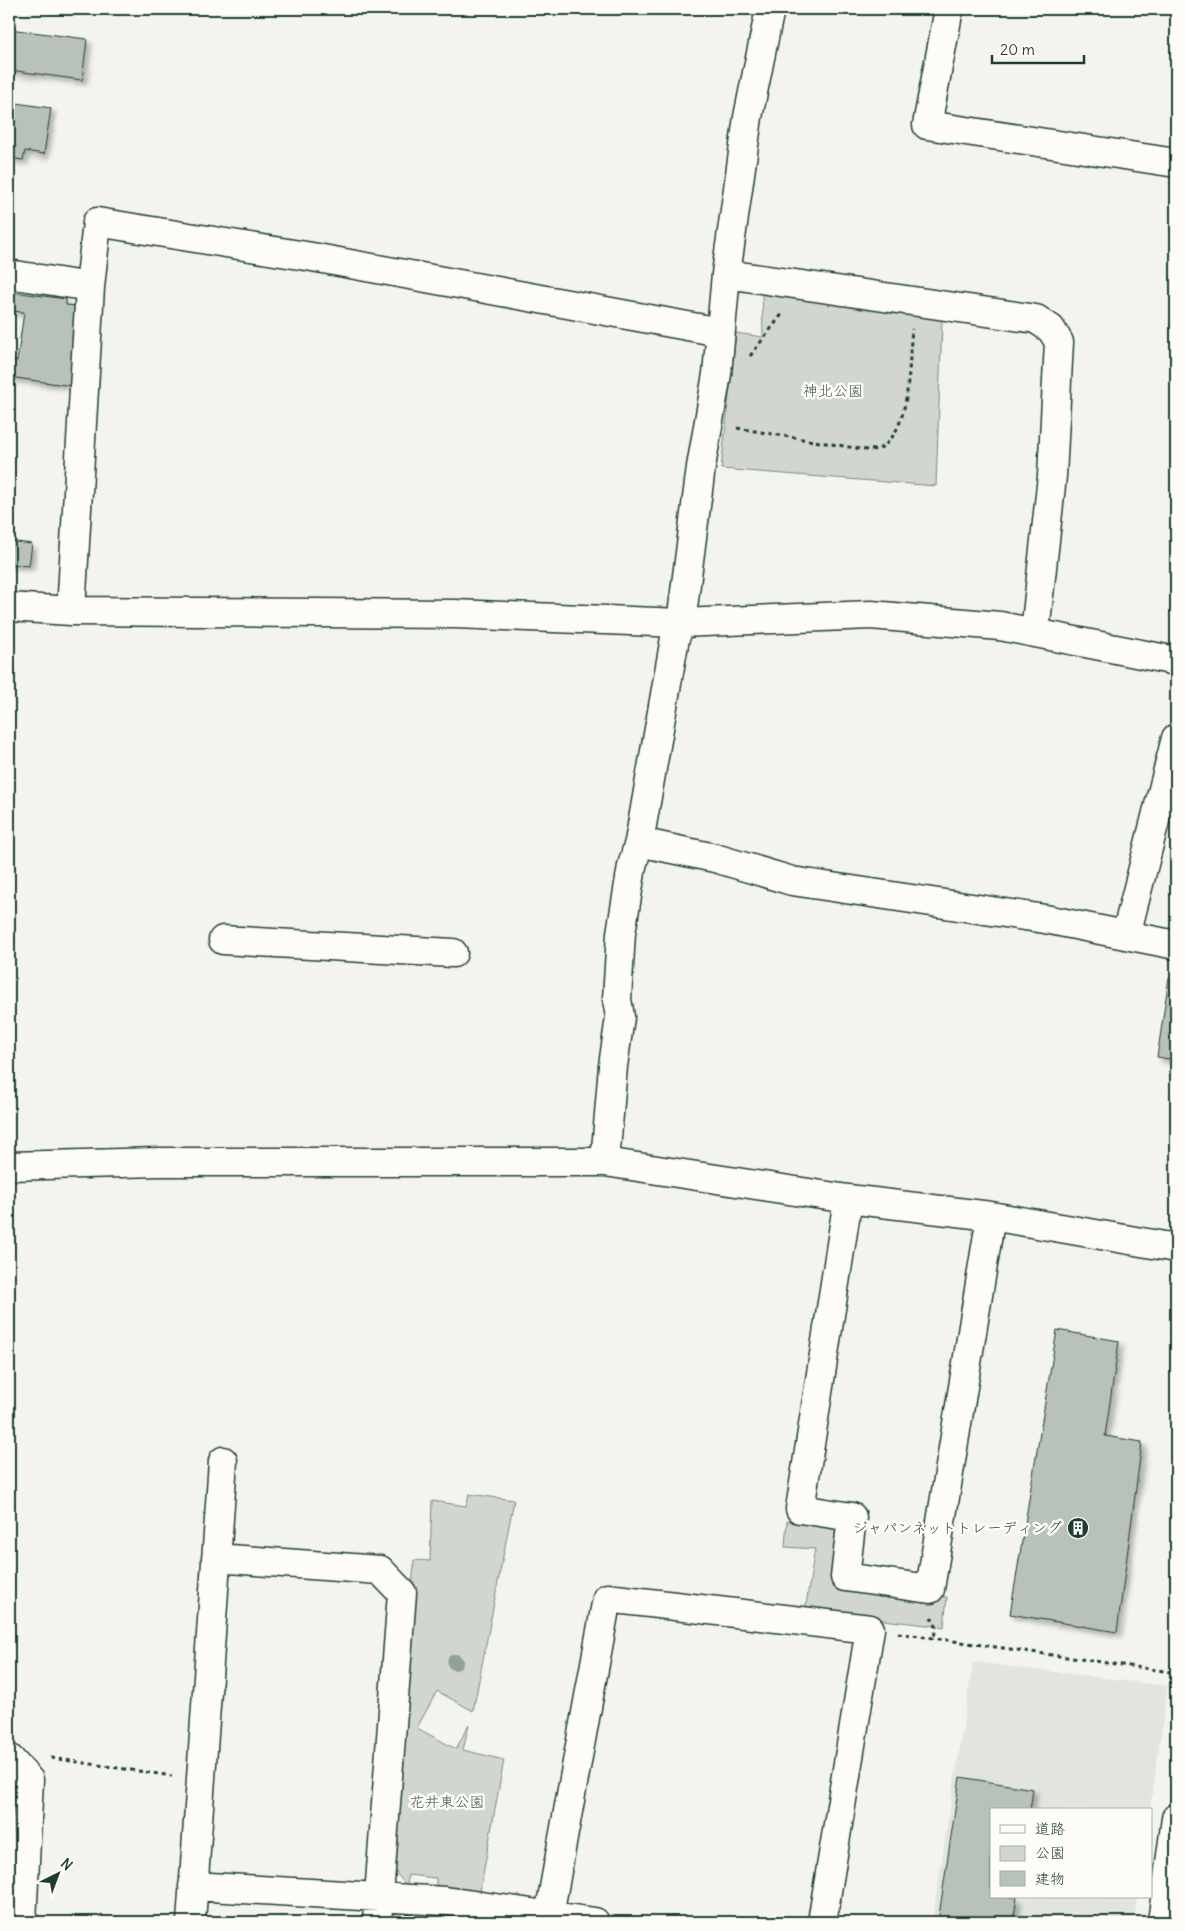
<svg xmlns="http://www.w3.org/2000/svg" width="1185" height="1931" viewBox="0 0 1185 1931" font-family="Delius,'Klee One',sans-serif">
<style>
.built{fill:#e2e5df}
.green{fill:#d1d6d1;stroke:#788a82}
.building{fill:#b9c1bb;stroke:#1f3d34;filter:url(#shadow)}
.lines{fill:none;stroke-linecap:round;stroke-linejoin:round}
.minor-casing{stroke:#1f3d34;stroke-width:31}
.highway-casing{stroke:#1f3d34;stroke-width:31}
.path{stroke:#1f3d34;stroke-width:3;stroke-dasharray:4 4;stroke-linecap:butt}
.minor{stroke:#fdfcf7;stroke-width:28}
.highway{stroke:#fdfcf7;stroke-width:28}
.tree{fill:#93a099}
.labels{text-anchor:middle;stroke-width:5;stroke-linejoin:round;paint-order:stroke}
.park-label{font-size:15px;fill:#435c53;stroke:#fdfcf7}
.poi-label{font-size:15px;fill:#1f3d34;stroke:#fdfcf7;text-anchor:end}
</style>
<defs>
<filter id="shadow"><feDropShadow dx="4.5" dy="4.5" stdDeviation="2.5" flood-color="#0004"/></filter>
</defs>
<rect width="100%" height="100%" fill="#f4f4ef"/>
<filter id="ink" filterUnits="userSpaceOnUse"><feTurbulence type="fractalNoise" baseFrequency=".02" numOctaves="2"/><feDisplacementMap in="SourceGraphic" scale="10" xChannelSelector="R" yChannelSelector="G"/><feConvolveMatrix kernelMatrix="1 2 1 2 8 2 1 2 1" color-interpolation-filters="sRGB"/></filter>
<g filter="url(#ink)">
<path class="built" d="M973,1662l195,24 -18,124h-159v87h146l-3,25h-202z"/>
<path class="green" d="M762,293l180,27 -6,166 -215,-17 15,-136 27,4z
M469,1494l45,6 -41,211 -36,-20 -20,37 39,21 13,-25 -6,26 41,10 -24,131 -44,-3v-10l-28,-3 -1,11 -12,-14 19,-312 16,1 2,-60 34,5z
M787,1521l45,4 9,11 -6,49 112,12 -3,30 -139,-16 10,-62 -30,-2z"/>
<path class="building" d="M9,29l78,10 -5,41 -73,-10z
M9,102l42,6 -7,46 -19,-3 -2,9 -14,-2z
M13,292l53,7v6l11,1 -5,80 -63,-9v-18l8,2 7,-49 -14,-1z
M9,541l23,3 -3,22 -20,-2z
M1169,978l7,2v80l-19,-3z
M1057,1330l62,11 -14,95 37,6 -25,190 -107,-18z
M960,1777l73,12 -3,21h-39v87h26l-4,25h-75z"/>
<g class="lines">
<g class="minor-casing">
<path id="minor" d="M949,9l-22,116 249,38
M9,274l81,13
M726,274l310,45 15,10 8,13 -7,134 -17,156
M9,607l62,4 384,3 226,9 190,-8 129,11 176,35
M71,611l19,-324 7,-65 215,35 408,75
M639,842l76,16 77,23 253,38 131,26
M1126,935l50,-197
M223,940l230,13
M605,1162l8,-96 7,-49 -3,-18 4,-66 11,-67 7,-24 36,-204 6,-15 20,-156 16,-93 9,-100 22,-157 22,-108
M9,1166l150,-4h446l243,37 143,17 185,32
M848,1199l-48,310 52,8 -7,60 85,12 61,-373
M216,1558l164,12 22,23 -25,329
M9,1758l20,22 -7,142
M193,1886l252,15 150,21
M549,1915l58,-317 263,31 -48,293
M191,1922l32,-461"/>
</g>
<g class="highway-casing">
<path id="highway" d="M1162,1922l14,-104"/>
</g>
<path class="path" d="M750,356l33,-43
M737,428l130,22c4,0 11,0 15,-3 30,-20 26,-84 30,-118
M931,1617l5,9 -2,12
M898,1633l273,39
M51,1758l121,18"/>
<use href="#minor" class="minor"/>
<use href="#highway" class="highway"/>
</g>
<circle class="tree" cx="455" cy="1662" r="8"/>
</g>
<defs>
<g id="building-disc" transform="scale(1.125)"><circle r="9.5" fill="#1f3d34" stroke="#fdfcf7"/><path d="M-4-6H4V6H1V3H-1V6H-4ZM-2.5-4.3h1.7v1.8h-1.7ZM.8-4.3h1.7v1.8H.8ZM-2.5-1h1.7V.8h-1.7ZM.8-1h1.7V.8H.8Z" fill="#fff"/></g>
</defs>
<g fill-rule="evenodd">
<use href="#building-disc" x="1078" y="1528"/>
</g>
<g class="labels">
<g class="park-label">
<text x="833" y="396">神北公園</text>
<text x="447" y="1807">花井東公園</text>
</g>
<g class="poi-label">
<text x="1062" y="1533">ジャパンネットトレーディング</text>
</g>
</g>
<rect width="1185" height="1931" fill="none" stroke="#fdfcf7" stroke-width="30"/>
<rect x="15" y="15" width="1155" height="1901" fill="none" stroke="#1f3d34" stroke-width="2" filter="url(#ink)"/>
<rect x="990" y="1808" width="162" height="90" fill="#fdfcf7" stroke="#a4b0a9"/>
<rect x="1000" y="1825" width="25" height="8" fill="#fdfcf7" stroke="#a4b0a9"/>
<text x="1035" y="1834" font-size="15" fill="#1f3d34">道路</text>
<rect x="1000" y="1846" width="25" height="15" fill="#d1d6d1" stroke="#a4b0a9"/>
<text x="1035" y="1858" font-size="15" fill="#1f3d34">公園</text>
<rect x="1000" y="1871" width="25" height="15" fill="#b9c1bb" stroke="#a4b0a9"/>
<text x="1035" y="1884" font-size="15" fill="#1f3d34">建物</text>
<g transform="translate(58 1874) rotate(42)" stroke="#fdfcf7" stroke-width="4" paint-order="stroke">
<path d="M0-4L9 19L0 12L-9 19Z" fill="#1f3d34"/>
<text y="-8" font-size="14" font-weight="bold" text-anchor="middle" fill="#1f3d34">N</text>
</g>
<path d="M992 55v8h92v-8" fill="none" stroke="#1f3d34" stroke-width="2.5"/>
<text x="1000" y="55" font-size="15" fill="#1f3d34" stroke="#fdfcf7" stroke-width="4" paint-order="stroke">20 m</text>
</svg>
